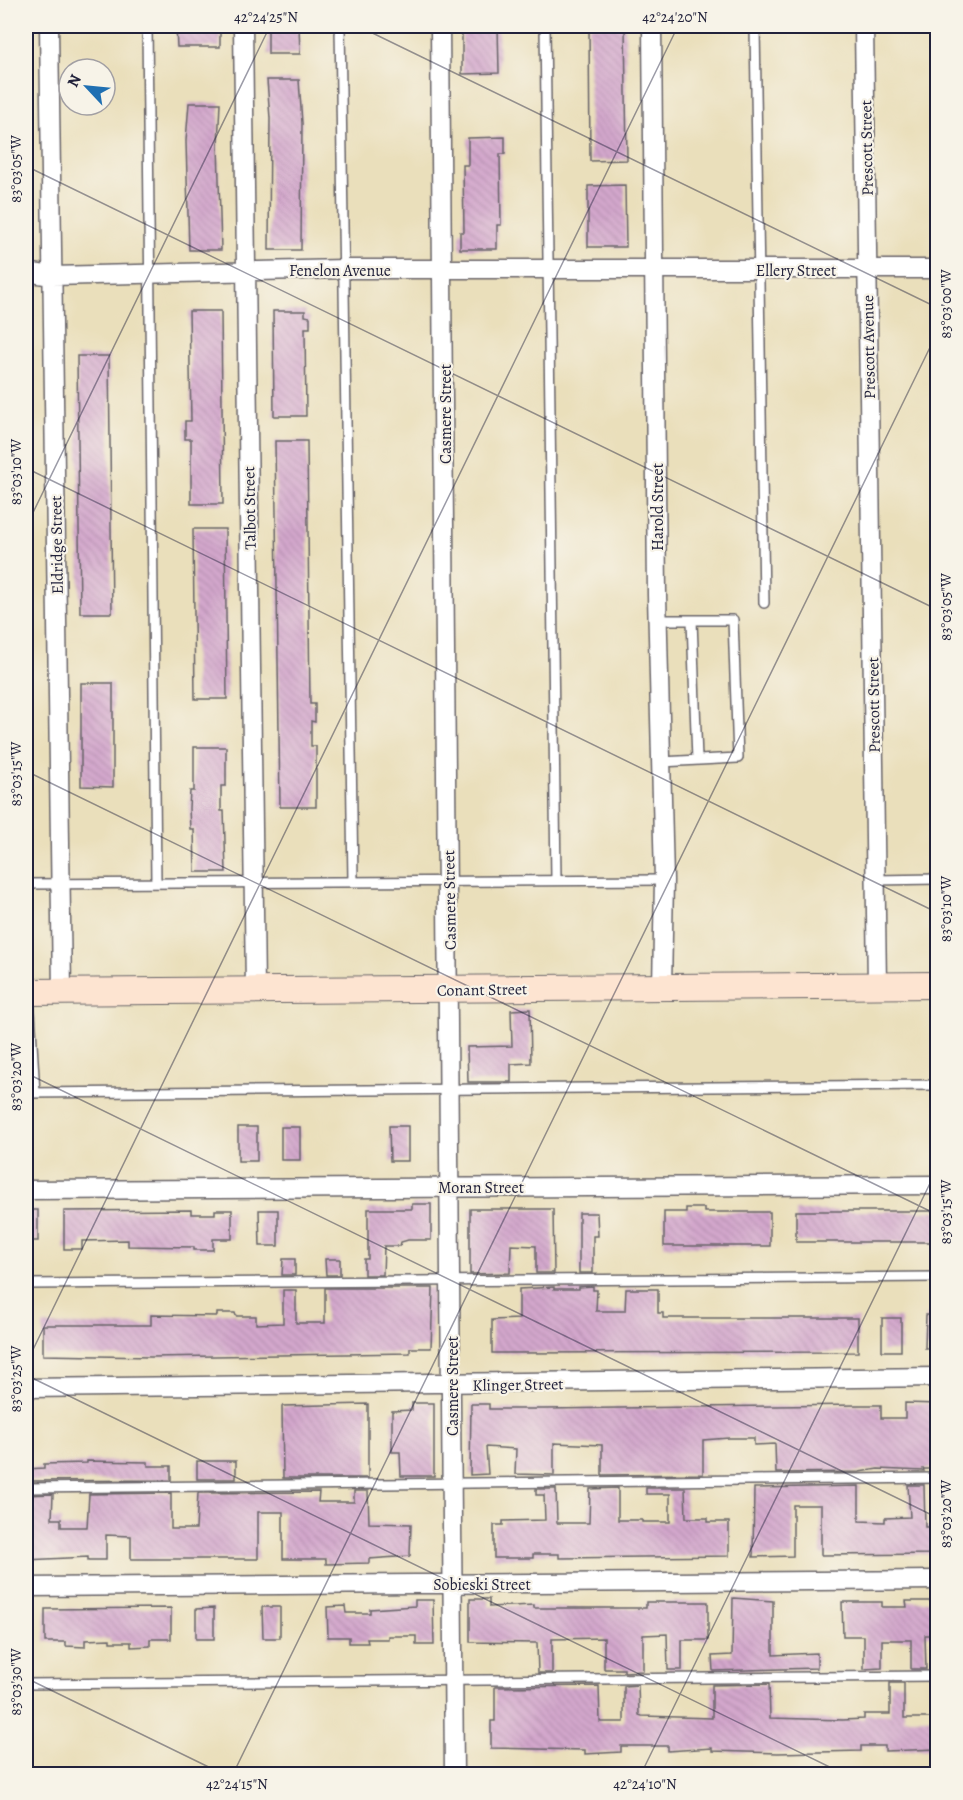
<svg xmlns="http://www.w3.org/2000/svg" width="963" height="1800" viewBox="0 0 963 1800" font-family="Alegreya,serif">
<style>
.building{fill:url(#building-back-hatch)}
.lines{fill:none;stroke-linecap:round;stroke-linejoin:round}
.lane-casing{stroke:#686468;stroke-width:12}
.street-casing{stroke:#686468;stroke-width:21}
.secondary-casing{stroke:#686468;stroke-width:28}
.lane{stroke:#fff;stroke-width:9}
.street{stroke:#fff;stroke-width:18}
.secondary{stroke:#fde4d1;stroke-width:26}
.ticks{fill:none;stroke:#22223b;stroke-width:1.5;stroke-opacity:0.45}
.labels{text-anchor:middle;stroke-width:4.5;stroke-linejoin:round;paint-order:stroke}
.street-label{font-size:16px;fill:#22223b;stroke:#f7f3e8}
.neatline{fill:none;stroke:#22223b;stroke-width:2}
.ticks-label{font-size:15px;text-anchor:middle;fill:#22223b}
</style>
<defs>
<pattern id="building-back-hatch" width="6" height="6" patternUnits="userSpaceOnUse" patternTransform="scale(1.5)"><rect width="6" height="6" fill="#d3a7cc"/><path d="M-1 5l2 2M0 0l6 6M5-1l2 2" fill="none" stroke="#b58fb0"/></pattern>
</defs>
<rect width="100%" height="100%" fill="#f7f3e8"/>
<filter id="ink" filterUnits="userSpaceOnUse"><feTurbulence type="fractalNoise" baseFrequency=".0167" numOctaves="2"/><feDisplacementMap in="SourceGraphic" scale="12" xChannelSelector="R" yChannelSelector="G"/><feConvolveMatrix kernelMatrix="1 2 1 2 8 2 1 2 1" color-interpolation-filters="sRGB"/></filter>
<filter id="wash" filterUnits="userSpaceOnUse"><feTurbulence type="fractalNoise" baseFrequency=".008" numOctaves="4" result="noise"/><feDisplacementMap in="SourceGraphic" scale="24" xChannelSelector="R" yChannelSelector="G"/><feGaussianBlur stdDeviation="1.35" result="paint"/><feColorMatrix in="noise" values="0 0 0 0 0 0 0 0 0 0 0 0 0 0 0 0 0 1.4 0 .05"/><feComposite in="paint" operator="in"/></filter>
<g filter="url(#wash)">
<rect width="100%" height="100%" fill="#eadfbb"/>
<g id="blocks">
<path class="building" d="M268,26h31l1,28h-32z
M462,26h36l1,47 -37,1z
M589,26h36l2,134 -37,1z
M176,27h44v20h-43z
M267,80h32l3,43 -1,127h-32l1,-132z
M189,103h31l-2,42 3,105h-32l-3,-109z
M505,137v17h-5l1,71h-4v24h-37v-17h4l-1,-67h5v-27z
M625,185l1,62h-38v-61z
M189,311h32l2,193h-32v-65h-6v-18h6z
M273,311h32v5l5,1v11h-5l1,88h-32z
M77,356h32l3,257h-32z
M275,441h32l3,263h5v18l-4,-1v25h5v61h-36z
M193,529h32l2,170h-32z
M81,683h32v104l-32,-1z
M194,747h32v39h-5v25h3l2,61h-31l-1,-43h-4l-1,-21 1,-17h4z
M530,1009l1,54 -20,1v18h-43l-1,-35 45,-1 -1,-36z
M389,1126h19v35h-18z
M238,1127h19v34h-19z
M281,1127h19v33h-19z
M412,1204h19v36h-23l-7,2 -1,4h-16l-1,29h-19v-16h4v-50h44z
M686,1208h18v4h66v34h-106v-34h22z
M470,1209h83l1,64h-18v-27l-25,-1 -1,28 -40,1z
M26,1210h12v31h-12z
M191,1210v4h24v-4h17v29h-19v11h-19v-3l-66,-1v-6l-46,1v8h-18v-38z
M259,1210h19v36h-18z
M796,1211h142v31h-142z
M579,1213h18l1,23h-5v37h-14z
M283,1259h12v16h-13z
M325,1259h15v16h-14z
M593,1286v4h4l-1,21h29l1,-22h32v24h5v5h195v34l-366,1v-33l27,-1v-30l35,-2v2h25v-2z
M325,1288h108l-2,60h-21v5l-259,4 -108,-2v-30h108v-10l66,1v-3h18l1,3h20v8l27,-1v-33h13v33h29z
M926,1315h12v33h-13z
M882,1318h19v33h-19z
M412,1403h22v73h-33l-1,-24h-8v-41l20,-1z
M905,1403l33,1v65h-15l1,2 -46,-2 -19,3 -83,1 -1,-29 -21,1v-7h-25l-26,2v34l-101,1v-30l-48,-2v32l-39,-1 1,-25 -30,-2 2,27 -18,1 1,-71h18v5h56l313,-4h23v13h24z
M368,1404v74h-85l-1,-72z
M87,1461l61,1v4h23v14l-145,1v-12l18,-1v-4l43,-1z
M197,1461h39v18h-39z
M908,1485h16l1,42h13v27l-117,1v-50h-28v51l-40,1 1,-69 105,-2v35l26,1v-4l25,-1z
M618,1488v32h24v2h28v-28h-24v-6h39l1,30h22v4h21v34l-170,2v-4h-26v4h-39v-33h9v-4l42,-1 -1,-25h-8v-6h20l1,34h32l1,-34z
M354,1491h14l1,32 42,1 -1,32 -41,3v4l-43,1v-5h-43v-47h-25v47h-127v-23l-25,-1v25h-18v-3l-62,3v-65l27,-1 -1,25h9v8h26l2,-33 82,-1v36h25l2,-36 121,-1 -1,10h36z
M733,1598l40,3v54l44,-2v15l-104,3 -1,-15 20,-1z
M470,1599h19v8l45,-2v3h112v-6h62v38h-26v30h-14l-1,-36 -24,1v36l-19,1v-3h-20v-31l-52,1v34h-14l-1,-30 -67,-1z
M415,1600h18l1,45h-18v-9h-28v3h-21l1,4h-19v-6h-21l-1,-30 18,-1 1,7h24v-4l45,-3z
M906,1601h32v34h-13l1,34h-15v-29h-29v28l-18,1v-33h-21l-1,-34h40v5h25z
M262,1607h18v31h-17z
M171,1608v31h-21v7l-19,1v-5h-21v-3l-25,1v7l-19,-1v-4h-21v-33z
M214,1608v31h-18v-30z
M890,1683h14v35h34v31l-53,2v-5h-24v5l-83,2 -66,-2v-3l-44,3v-5h-47v6l-36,2v-4l-94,-2v-27h4v-34l104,-1 1,36h24v-36l14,-1 1,30 3,1 70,2v-33l57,-1 1,34 73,2 21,-1v-5h26z"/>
</g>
</g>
<g filter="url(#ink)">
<use href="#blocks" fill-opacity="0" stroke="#686468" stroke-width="1.5"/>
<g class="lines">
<g class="lane-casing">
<path id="lane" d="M147,26l9,857
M340,26l13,855
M545,26l11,854
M755,26l9,577
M658,620h75l5,138 -77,4
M692,620l5,140
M875,880l63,-1
M26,884l638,-4
M29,994l6,99
M26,1093l912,-8
M26,1284l912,-7
M26,1488l912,-10
M26,1684l912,-8"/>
</g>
<g class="street-casing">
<path id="street" d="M49,26l13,966
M243,26l12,964
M440,26l14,1748
M652,26l5,569 7,285 -2,107
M864,26l13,960
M26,272l26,4 292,-7h594
M26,1190l912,-5
M26,1388l912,-11
M26,1587l912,-7"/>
</g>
<g class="secondary-casing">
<path id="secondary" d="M26,992l912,-7"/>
</g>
<use href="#lane" class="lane"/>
<use href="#street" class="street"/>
<use href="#secondary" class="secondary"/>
</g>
</g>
<path class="ticks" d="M358,26l580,282M26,166l912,444M26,468l912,445M26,527l244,-501M26,771l912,444M26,1073l912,445M26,1364l652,-1338M26,1375l818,399M26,1678l197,96M233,1774l705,-1443M641,1774l297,-607"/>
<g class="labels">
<g class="street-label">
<text transform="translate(866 148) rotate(-91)" y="6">Prescott Street</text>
<text x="340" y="276">Fenelon Avenue</text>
<text x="796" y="276">Ellery Street</text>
<text transform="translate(868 347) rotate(-91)" y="6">Prescott Avenue</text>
<text transform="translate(445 414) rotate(-90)" y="6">Casmere Street</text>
<text transform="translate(657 507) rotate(-90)" y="6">Harold Street</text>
<text transform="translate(249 508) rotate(-91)" y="6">Talbot Street</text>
<text transform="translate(56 545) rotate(-91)" y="6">Eldridge Street</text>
<text transform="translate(873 705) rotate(-91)" y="6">Prescott Street</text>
<text transform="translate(449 900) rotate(-91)" y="6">Casmere Street</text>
<text transform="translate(482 989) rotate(-1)" y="6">Conant Street</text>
<text x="481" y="1193">Moran Street</text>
<text transform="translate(518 1384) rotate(-1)" y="6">Klinger Street</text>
<text transform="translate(452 1386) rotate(-90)" y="6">Casmere Street</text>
<text x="482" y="1590">Sobieski Street</text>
</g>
</g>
<rect width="963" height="1800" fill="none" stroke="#f7f3e8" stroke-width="66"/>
<g transform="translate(87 87) rotate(296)"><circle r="28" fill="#f7f3e8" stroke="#a29fa3" stroke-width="1.5"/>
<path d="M0-4.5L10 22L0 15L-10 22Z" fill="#1f6fb2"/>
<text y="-9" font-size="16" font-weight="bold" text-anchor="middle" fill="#22223b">N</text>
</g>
<rect x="33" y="33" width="897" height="1734" class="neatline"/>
<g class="ticks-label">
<text x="266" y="22">42°24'25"N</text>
<text x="675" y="22">42°24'20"N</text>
<text transform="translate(16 169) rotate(-90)" y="5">83°03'05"W</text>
<text transform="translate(946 304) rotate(-90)" y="5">83°03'00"W</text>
<text transform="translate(16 472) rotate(-90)" y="5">83°03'10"W</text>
<text transform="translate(946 607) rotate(-90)" y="5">83°03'05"W</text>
<text transform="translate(16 774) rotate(-90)" y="5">83°03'15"W</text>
<text transform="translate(946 909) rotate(-90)" y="5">83°03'10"W</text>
<text transform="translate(16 1077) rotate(-90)" y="5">83°03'20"W</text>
<text transform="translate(946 1212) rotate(-90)" y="5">83°03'15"W</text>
<text transform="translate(16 1379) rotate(-90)" y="5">83°03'25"W</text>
<text transform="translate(946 1514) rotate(-90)" y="5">83°03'20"W</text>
<text transform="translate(16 1682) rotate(-90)" y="5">83°03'30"W</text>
<text x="237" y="1789">42°24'15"N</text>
<text x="645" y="1789">42°24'10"N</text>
</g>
</svg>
